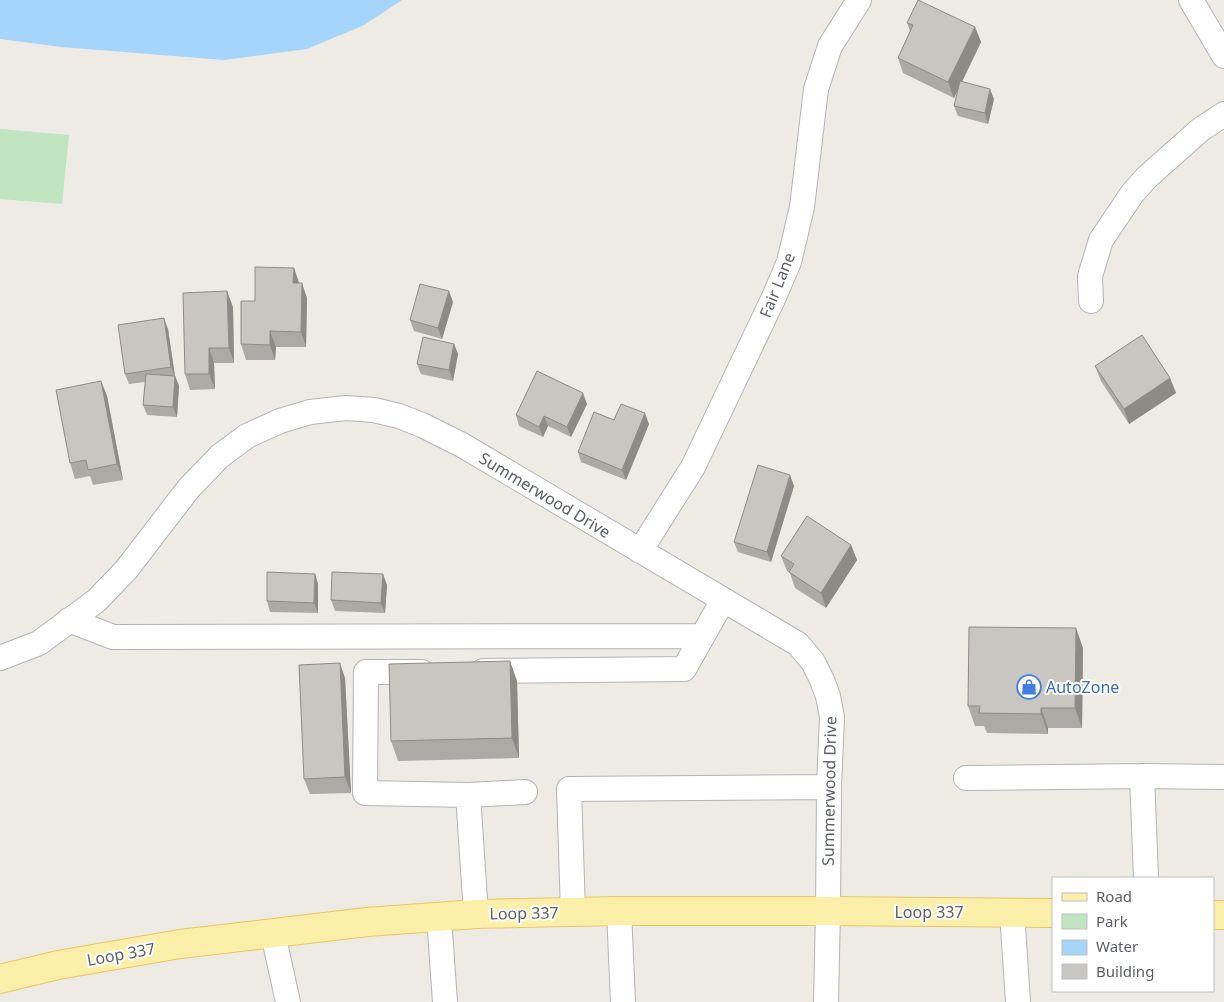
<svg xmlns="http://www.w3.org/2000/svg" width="1224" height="1002" viewBox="0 0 1224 1002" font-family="'Noto Sans',sans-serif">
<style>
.green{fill:#c0e4c0}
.water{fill:#a5d5fb}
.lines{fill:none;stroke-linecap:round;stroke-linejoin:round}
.minor-casing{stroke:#b1b4b8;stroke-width:26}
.major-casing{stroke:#ecc55e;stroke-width:30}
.minor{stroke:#fff;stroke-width:24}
.major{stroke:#fcefaa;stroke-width:28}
.wall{fill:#acaaa5}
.shaded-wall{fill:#8c8b86}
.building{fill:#c8c6c0;stroke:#8c8b86}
.labels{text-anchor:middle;stroke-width:4;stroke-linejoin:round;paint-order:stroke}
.street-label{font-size:16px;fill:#5b5f63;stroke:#fff}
.shop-label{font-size:16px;fill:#366cbe;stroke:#fff;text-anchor:start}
</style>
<rect width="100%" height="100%" fill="#edebe3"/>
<path class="green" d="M0,129l69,6 -7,69 -62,-5z"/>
<path class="water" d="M0,0h402l-38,25 -57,24 -83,11 -163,-13 -61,-8z"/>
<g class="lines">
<g class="minor-casing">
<path id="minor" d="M1191,0l33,56
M1091,301l-1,-25 11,-36 31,-46 14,-16 54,-48 24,-16
M640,551l53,-84 81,-170 15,-35 13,-55 14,-118 14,-43 29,-46
M69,620l44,17 589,-1
M0,658l39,-15 57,-42 30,-31 63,-82 31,-32 27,-20 33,-15 30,-9 36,-4 28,2 25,6 23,9 40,20 336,199 15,18 9,18 6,16 4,21 -3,70 -1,124 -2,91
M483,671l201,-2 39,-69
M422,672h-56l-1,121 103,2
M966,778l176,-2
M1146,878l-4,-102 82,1
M619,911l4,91
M573,912l-4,-123 260,-2
M1012,912l6,90
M476,914l-8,-119 57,-3
M439,917l6,85
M273,934l15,68"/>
</g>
<g class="major-casing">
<path id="major" d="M1213,915h11
M0,979l58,-14 122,-21 187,-22 109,-8 143,-3h209l225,2"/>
</g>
<use href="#minor" class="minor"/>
<use href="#major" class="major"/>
</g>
<path class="wall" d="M907,23l68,4 6,15 -19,40 32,17 -6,25 -30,-8 -4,-10 5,-18 -5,10 -51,-25 -5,-15 12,-27z
M294,268l5,15 8,15 -1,49h-30l-1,13h-29l-5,-16 14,-43z
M453,302l-11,37 -28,-8 -4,-11z
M233,307l1,56h-20l1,26 -25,1 -5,-16z
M168,329l7,47 4,10 -2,31 -30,-2 -4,-10 2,-23 -16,2 -4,-10z
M454,344l4,10 -5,27 -32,-7 -4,-10z
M1095,366l75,12 6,15 -47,31 -28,-43z
M101,381l6,15 16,84 -30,5 -3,-9 -15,3 -5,-16z
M587,404l-16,33 -23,-11 -5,11 -24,-11 -3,-11z
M614,420l35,4 -23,56 -45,-18 -3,-10z
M794,486l-23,76 -33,-10 -4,-10z
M851,545l6,15 -31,48 -31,-20 -5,-15 -3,-2 -6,-15z
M315,574l3,10v29l-48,-1 -3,-11z
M387,585l-2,28 -50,-2 -4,-11z
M1083,648l-1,80h-34v6l-61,-1 -3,-7h-9l-7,-20z
M345,678l6,115 -41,1 -6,-15z
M517,681l2,77 -121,3 -7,-20z"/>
<path class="shaded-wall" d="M975,27l6,15 -27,56 -6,-16z
M990,89l4,10 -6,25 -3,-11z
M294,268l5,15h-6z
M302,283l5,15 -1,49 -5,-15z
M227,291l6,16 1,56 -5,-15z
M449,291l4,11 -11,37 -4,-11z
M164,318l4,11 7,48 -4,-10z
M270,331l6,16 -1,13 -5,-15z
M454,344l4,10 -5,27 -4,-11z
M209,348l5,15 1,26 -6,-15z
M175,376l4,10 -2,31 -4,-10z
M1170,378l6,15 -47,31 -5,-15z
M101,381l6,15 16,84 -6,-16z
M583,393l4,11 -16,33 -4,-10z
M645,413l4,11 -23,56 -4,-10z
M544,416l4,10 -5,11 -4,-10z
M790,475l4,11 -23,76 -4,-10z
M851,545l6,15 -31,48 -5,-15z
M315,574l3,10v29l-4,-10z
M383,574l4,11 -2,28 -4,-10z
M1076,628l7,20 -1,80 -7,-20z
M510,661l7,20 2,77 -7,-20z
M340,663l5,15 6,115 -6,-16z
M1041,708l7,20v6l-7,-20z"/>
<path class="building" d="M918,0l57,27 -27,55 -50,-24 15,-33 -6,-2z
M960,81l30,8 -5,24 -31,-7z
M255,267l39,1 -1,15h9l-1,49 -31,-1v14l-29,-1v-43h14z
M420,284l29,7 -11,37 -28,-8z
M227,291l2,57h-20v26h-24l-2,-81z
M164,318l7,49 -46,7 -7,-49z
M1142,335l28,43 -46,31 -29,-43z
M423,337l31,7 -5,26 -32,-6z
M537,371l46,22 -16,34 -23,-11 -5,11 -23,-12z
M146,374l29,2 -2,31 -30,-2z
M101,381l16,83 -29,6 -2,-10 -16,3 -14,-73z
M621,404l24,9 -23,57 -44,-18 16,-40 20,8z
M758,465l32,10 -23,77 -33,-10z
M807,516l44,29 -30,48 -32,-21 5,-8 -13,-8z
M267,572l48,2 -1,29 -47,-2z
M332,572l51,2 -2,29 -50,-3z
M969,627l107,1 -1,80h-34v6l-62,-1 1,-7h-12z
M510,661l2,77 -121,3 -2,-77z
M340,663l5,114 -41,2 -5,-114z"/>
<defs>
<g id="shop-ring" transform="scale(1.25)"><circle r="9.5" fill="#fff" stroke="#3f7fe0" stroke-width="1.5"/><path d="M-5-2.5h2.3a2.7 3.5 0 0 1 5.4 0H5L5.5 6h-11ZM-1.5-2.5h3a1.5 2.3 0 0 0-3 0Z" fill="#3f7fe0"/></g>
</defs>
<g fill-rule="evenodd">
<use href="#shop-ring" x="1029" y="687"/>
</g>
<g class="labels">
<g class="street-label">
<text transform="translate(777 285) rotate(-68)" y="6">Fair Lane</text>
<text transform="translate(545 495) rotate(31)" y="6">Summerwood Drive</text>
<text transform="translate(829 791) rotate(-89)" y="6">Summerwood Drive</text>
<text x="929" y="918">Loop 337</text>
<text transform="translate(524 913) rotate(-1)" y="6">Loop 337</text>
<text transform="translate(121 954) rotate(-10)" y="6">Loop 337</text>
</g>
<g class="shop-label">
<text x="1046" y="693">AutoZone</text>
</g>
</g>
<rect x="1052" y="877" width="162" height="115" fill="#ffffff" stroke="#bdbfc1"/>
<rect x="1062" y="893" width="25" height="8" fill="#fcefaa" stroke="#bdbfc1"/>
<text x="1096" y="902" font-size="15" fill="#5b5f63">Road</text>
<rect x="1062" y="914" width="25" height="15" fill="#c0e4c0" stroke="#bdbfc1"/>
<text x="1096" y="927" font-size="15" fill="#5b5f63">Park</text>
<rect x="1062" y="940" width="25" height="15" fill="#a5d5fb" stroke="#bdbfc1"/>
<text x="1096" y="952" font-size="15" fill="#5b5f63">Water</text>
<rect x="1062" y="964" width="25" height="15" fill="#c8c6c0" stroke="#bdbfc1"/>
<text x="1096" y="977" font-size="15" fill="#5b5f63">Building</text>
</svg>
